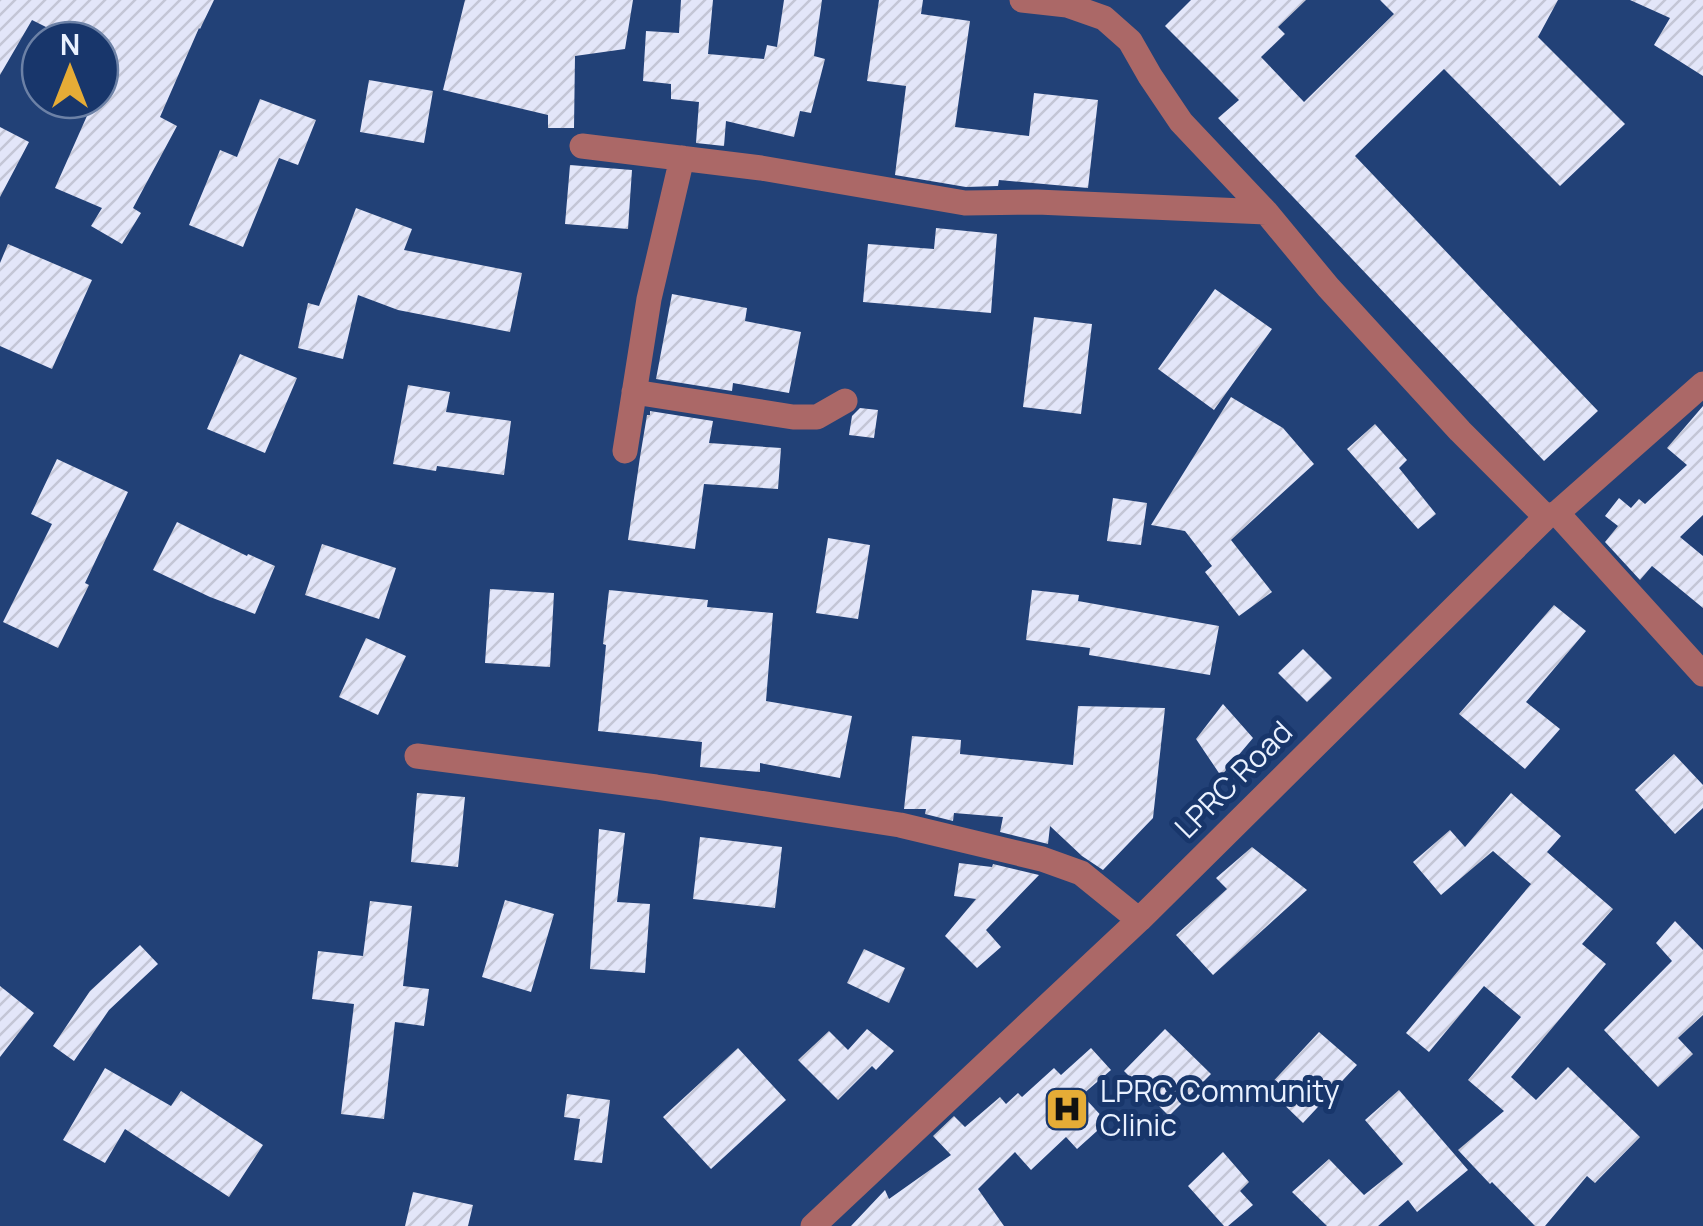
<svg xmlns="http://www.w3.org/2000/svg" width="1703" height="1226" viewBox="0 0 1703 1226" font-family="Manrope,sans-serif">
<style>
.building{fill:url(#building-hatch)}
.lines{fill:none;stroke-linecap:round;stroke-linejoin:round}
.street{stroke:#ab6867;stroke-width:25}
.labels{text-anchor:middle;stroke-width:10;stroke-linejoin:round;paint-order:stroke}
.street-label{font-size:30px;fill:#e9f1ff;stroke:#18366b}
.poi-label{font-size:30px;fill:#e9f1ff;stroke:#18366b;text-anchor:start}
</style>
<defs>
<pattern id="building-hatch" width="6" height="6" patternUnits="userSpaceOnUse" patternTransform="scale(2.5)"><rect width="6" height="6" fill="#e3e6f9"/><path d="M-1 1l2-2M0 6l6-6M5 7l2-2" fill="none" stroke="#c4c6d6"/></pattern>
</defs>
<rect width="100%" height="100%" fill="#224177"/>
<path class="building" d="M0,0h214l-14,29 -1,-1 -39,89 17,9 -44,82 8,5 -19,31 -31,-18 11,-18 -47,-20 39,-88h6v-13l15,-34 -15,-8v-5l-16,-2 -1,2h-11l-40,-20 -32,55z
M465,0h168l-8,49 -50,7 -1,72h-26v-13l-105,-25z
M681,0h32l-5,54 56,5 3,-14 10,2 7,-47h38l-8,56 11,3 -14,54 -11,-2 -6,26 -68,-16 -2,25 -28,-3 3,-41 -28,-3v-15l-28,-3 3,-50 33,2z
M879,0h44l-2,14 49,7 -15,106 74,9 5,-43 64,7 -10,88 -89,-8 -1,6 -32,1 -71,-12 11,-89 -39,-5z
M1191,0h115l-28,27 7,7 -24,23 43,45 90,-88 -14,-14h178l-20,37 87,87 -65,62 -116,-117 -89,87 243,255 -54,50 -326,-343 21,-18 -74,-74z
M1630,0h73v76l-49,-31 16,-27z
M369,80l64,11 -9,52 -64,-11z
M260,99l56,21 -18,45 -19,-7 -36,89 -54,-22 31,-75 17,7z
M0,127l29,15 -29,55z
M570,165l62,5 -4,59 -63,-5z
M356,208l56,21 -8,21 118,23 -12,59 -112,-22 -40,-15 -15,64 -45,-11 10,-45 11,3z
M936,228l61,6 -6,79 -128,-11 5,-58 66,5z
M8,244l84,36 -40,89 -52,-23v-83z
M1215,289l57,40 -58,81 -56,-41z
M672,294l75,14 -2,13 56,11 -12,61 -56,-10 -1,8 -76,-12z
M1034,317l58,7 -11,90 -58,-7z
M240,354l57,24 -32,75 -58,-24z
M408,385l42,7 -4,20 65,9 -7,54 -67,-9 -1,5 -43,-7z
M1231,397l52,31 31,36 -83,76 41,52 -33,24 -34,-44 7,-6 -27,-35 -34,-6z
M1703,406v109l-23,22 23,19v52l-51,-42 -12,14 -35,-38 13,-16 -13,-10 14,-18 12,10 8,-9 6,5 42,-39 -20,-17z
M860,408l18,2 -4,28 -25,-3 3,-19z
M650,411l63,10 -4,22 72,5 -3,41 -74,-5 -9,65 -67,-9 12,-83 7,-42h3z
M1375,424l32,36 -8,8 37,46 -18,15 -71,-80z
M57,459l71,33 -43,91 4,2 -31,63 -55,-26 49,-98 -21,-10z
M1113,498l34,5 -6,42 -34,-4z
M177,522l70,34 1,-2 27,12 -20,48 -45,-17 -57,-27z
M828,538l42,7 -12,74 -42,-6z
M322,544l74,24 -17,51 -74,-24z
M490,589l64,4 -4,74 -65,-4z
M609,590l99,10 -1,7 66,6 -7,88 86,15 -12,62 -80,-15v9l-60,-5 2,-25 -104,-11 8,-86 -3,-1z
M1032,590l47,5 -1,6 141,25 -9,49 -121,-20 1,-7 -64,-8z
M1554,605l32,26 -60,71 34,27 -35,40 -66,-55z
M366,638l40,18 -28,59 -39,-18z
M1303,649l29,29 -25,24 -29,-29z
M1223,704l30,34 -32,38 -25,-37z
M1078,706l87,2 -12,110 -50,52 -21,-14 -32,-30 -2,18 -48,-12 3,-15 -49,-4 -1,8 -28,-7 1,-5h-22l8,-73 49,4 -1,14 113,11z
M1674,754l29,31v23l-28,26 -40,-44z
M417,793l48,4 -7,70 -47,-5z
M1511,793l50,43 -14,16 66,57 -31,35 24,20 -95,113 25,23 32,-33 72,70 -45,46 -8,-7 -42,50h-10l-43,-44 -2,2 -32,-34 46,-39 -36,-31 53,-63 -37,-31 -55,66 -23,-19 125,-149 -38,-33 -52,44 -28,-33 37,-32 15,17z
M599,829l26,4 -8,69 33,2 -5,69 -55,-4z
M700,837l82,10 -7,61 -82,-9z
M1252,847l55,43 -94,85 -37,-40 51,-46 -11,-11z
M959,863l33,4 1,-3 46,11 -53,55 15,17 -24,21 -32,-32 31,-37 -22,-3z
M505,900l49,14 -23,78 -49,-15z
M370,901l42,5 -9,80 26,3 -5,37 -29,-4 -11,97 -43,-5 13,-110 -42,-5 6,-48 45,5z
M1675,921l28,29v65l-25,23 15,16 -35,33 -54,-57 68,-69 -16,-18z
M140,945l18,19 -49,46 -35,51 -21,-15 37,-55z
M864,949l41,19 -16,35 -42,-20z
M0,986l34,27 -34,44z
M867,1029l27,22 -18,19 -4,-4 -34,34 -40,-40 31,-29 19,19z
M1165,1029l46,45 -42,42 -45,-45z
M1319,1032l38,33 -54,58 -36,-35z
M738,1048l48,52 -75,69 -48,-52z
M1091,1048l20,22 -29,25 25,27 -30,27 -11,-12 -35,33 -16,-18 -37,37 26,37h-153l34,-36 4,9 62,-44 -18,-19 21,-20 11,11 35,-30 6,7 12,-11 4,4 32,-29 7,7z
M105,1068l66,38 10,-15 82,54 -34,52 -104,-68 -20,34 -42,-23z
M1399,1090l69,80 -51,42 -9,-12 -30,26h-51l-35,-34 37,-33 35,36 39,-31 -38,-44z
M567,1094l43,6 -8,63 -28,-3 6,-41 -16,-2z
M1223,1152l26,30 -9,9 13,14 -25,21h-4l-36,-40z
M413,1192l60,13 -5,21h-63z"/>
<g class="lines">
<path class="street" d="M1022,0l45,5 37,13 26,23 20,35 31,46 85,90 62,75 132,144 86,86
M582,146l179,22 204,35 72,-1 229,10
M634,392l159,25h24l28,-16
M625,451l24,-152 33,-141
M1557,513l146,161
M417,756l239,31 244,38 142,34 39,14 58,47
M813,1226l326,-306 407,-403 11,-4 146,-129"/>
</g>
<defs>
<g id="hospital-square" transform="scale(2.25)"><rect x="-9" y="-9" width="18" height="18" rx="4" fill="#e6ac36" stroke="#18366b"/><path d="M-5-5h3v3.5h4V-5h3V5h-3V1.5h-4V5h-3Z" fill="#111"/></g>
</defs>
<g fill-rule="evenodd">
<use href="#hospital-square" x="1067" y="1109"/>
</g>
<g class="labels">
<g class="street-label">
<text transform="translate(1234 780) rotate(-45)" y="10">LPRC Road</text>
</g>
<g class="poi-label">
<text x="1100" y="1102">LPRC Community<tspan x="1100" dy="34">Clinic</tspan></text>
</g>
</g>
<g transform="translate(70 70)"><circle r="48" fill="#18366b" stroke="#6c81a6" stroke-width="2.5"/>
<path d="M0-8L18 38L0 25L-18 38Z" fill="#e6ac36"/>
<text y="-15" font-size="28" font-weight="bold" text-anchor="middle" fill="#e9f1ff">N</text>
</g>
</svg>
